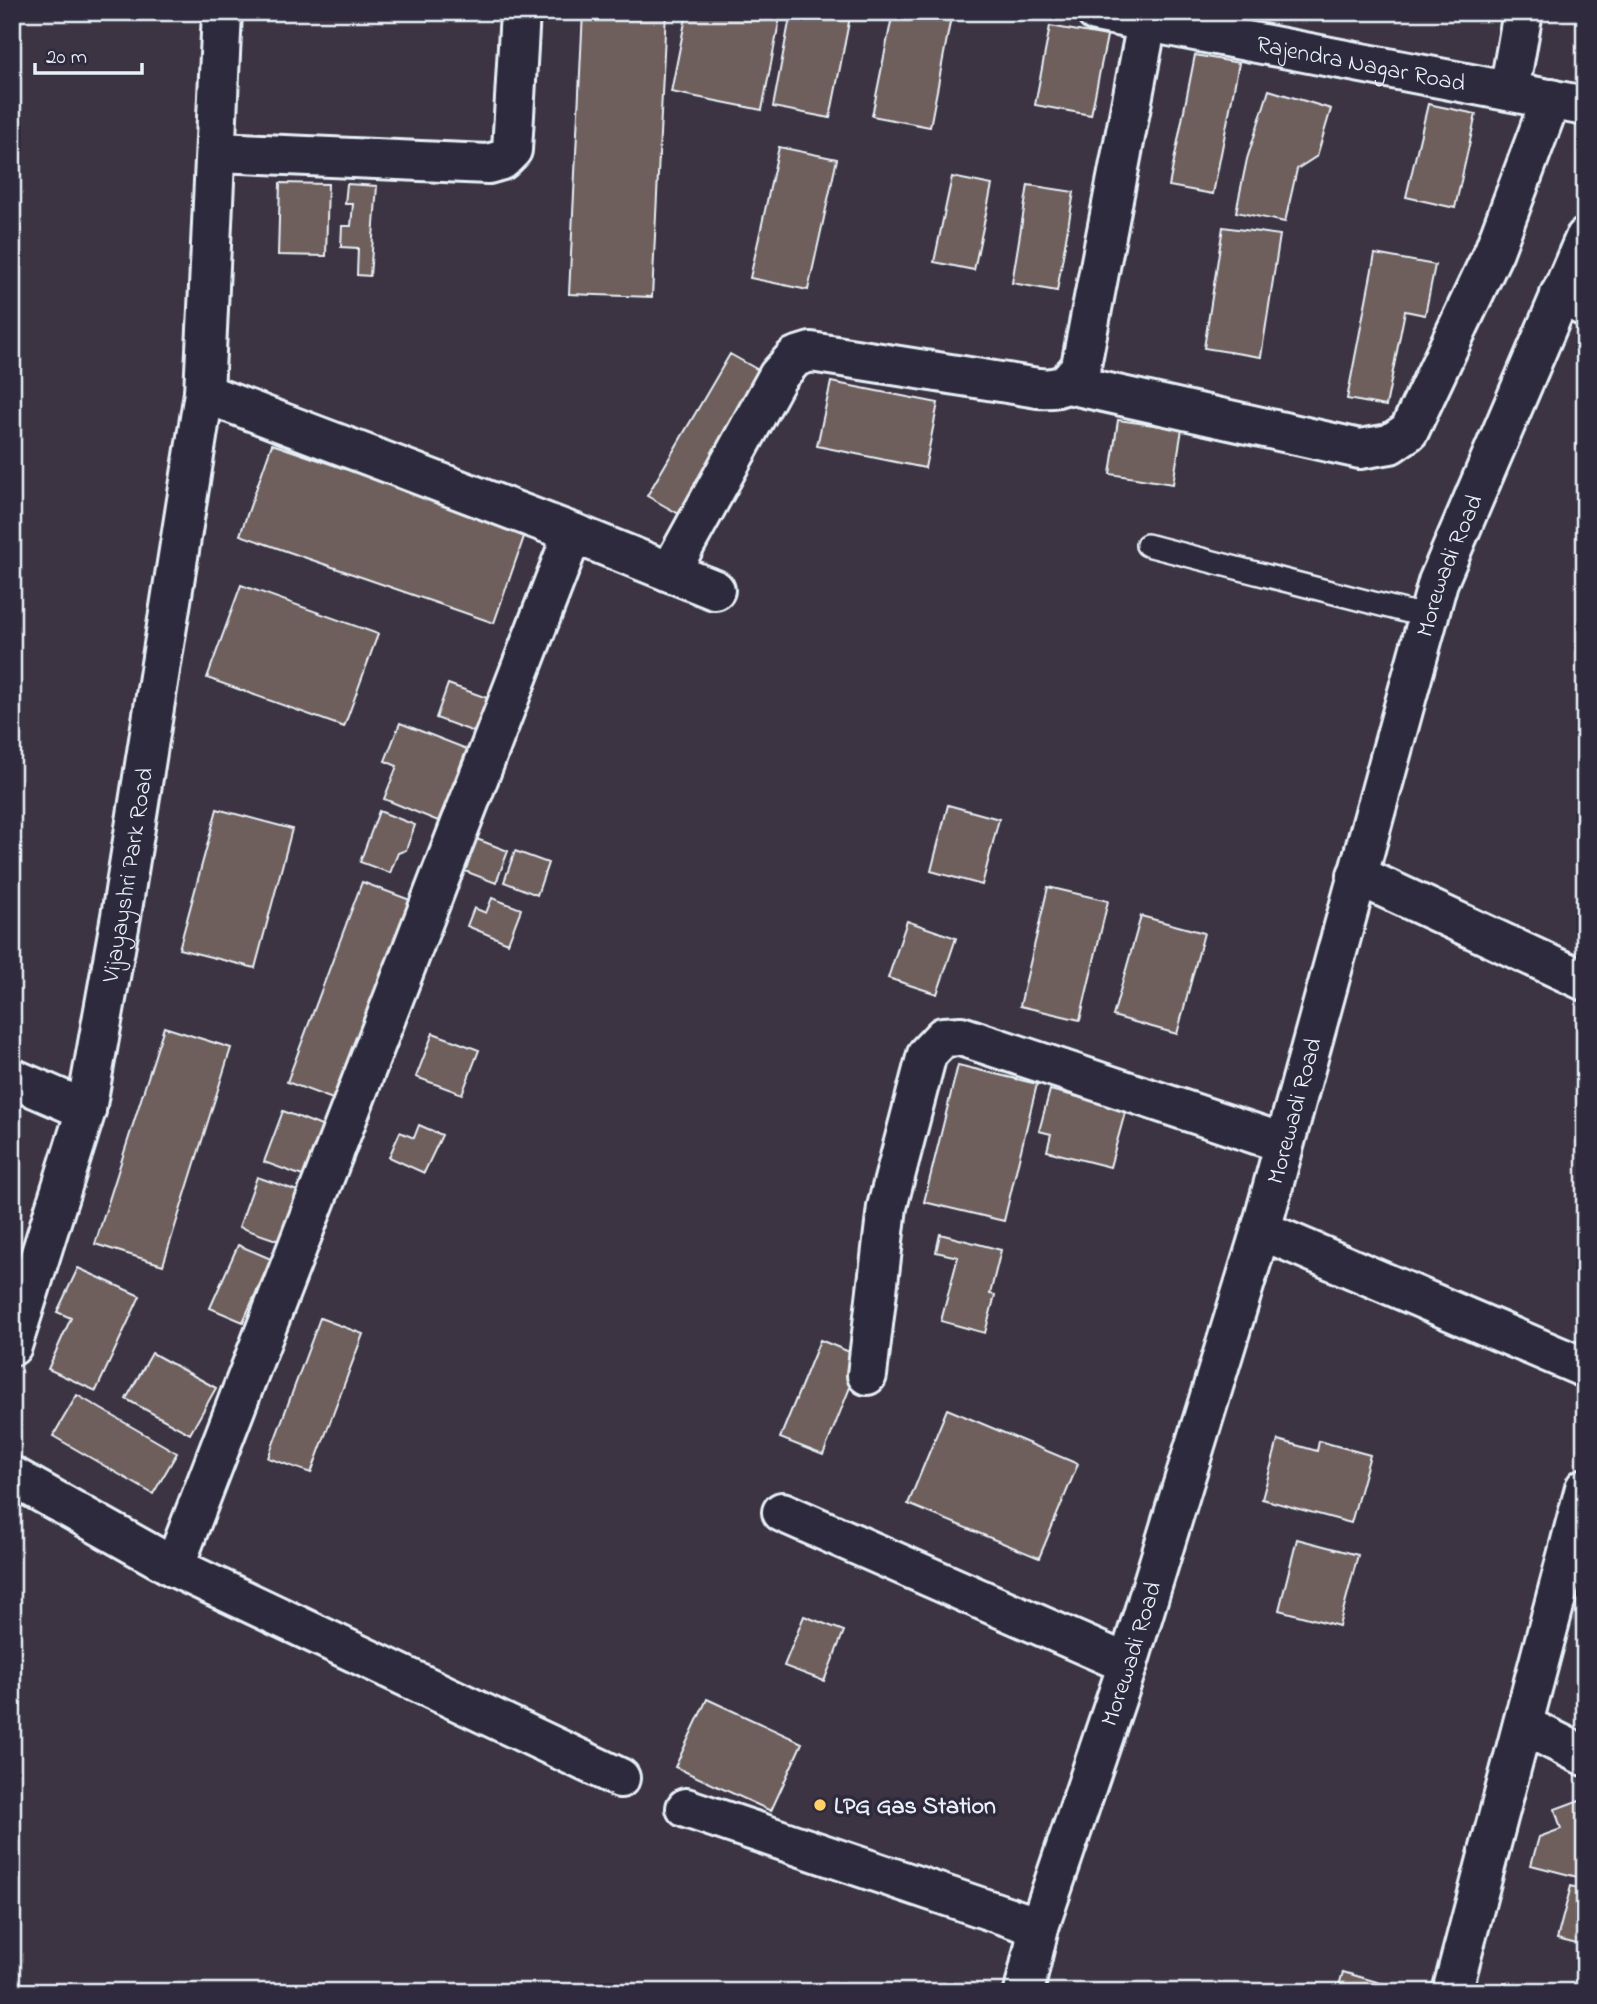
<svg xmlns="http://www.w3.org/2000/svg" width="1597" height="2004" viewBox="0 0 1597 2004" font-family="'Indie Flower',sans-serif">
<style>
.building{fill:#6e5e5b;stroke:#e8f1f8;stroke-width:2}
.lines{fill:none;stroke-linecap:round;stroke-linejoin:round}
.lane-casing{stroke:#e8f1f8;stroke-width:26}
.street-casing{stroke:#e8f1f8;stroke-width:44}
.secondary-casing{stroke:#e8f1f8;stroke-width:44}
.lane{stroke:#2f2a3d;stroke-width:21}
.street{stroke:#2f2a3d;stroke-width:38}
.secondary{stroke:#2f2a3d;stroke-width:38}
.poi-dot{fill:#ffd166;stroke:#2f2a3d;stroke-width:2.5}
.labels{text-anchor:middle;stroke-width:7;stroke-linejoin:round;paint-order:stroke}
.street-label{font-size:24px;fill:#e8f1f8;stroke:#2f2a3d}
.poi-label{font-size:24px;font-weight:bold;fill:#e8f1f8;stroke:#2f2a3d;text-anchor:start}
</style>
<rect width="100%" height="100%" fill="#3c3443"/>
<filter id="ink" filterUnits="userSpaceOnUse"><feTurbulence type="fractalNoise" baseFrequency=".0143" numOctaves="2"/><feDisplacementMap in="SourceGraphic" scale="14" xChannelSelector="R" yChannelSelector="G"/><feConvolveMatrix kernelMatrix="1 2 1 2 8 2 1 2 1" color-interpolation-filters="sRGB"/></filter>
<g filter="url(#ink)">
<path class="building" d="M583,12h83l-14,285 -83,-3z
M687,12h94l-19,98 -91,-18z
M791,12h60l-21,106 -57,-11z
M893,12h59l-22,115 -58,-11z
M1050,26l57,10 -16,79 -56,-10z
M1195,55l44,8 -26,131 -44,-8z
M1269,90l62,19 -14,47 -20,13 -12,53 -49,-10 11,-53z
M1428,104l48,10 -21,94 -49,-11z
M779,147l58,12 -29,131 -58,-12z
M952,177l40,8 -18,85 -40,-8z
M280,183l48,1 -2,72 -48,-1z
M347,184l30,2 -7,90 -13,-1 1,-27 -17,-1 1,-21h9l2,-22h-8z
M1028,185l46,7 -17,99 -45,-8z
M1223,227l57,8 -19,122 -57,-9z
M1375,254l60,11 -10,50 -20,-4 -19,95 -39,-7z
M730,354l32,18 -83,142 -32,-18z
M831,382l107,21 -13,65 -108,-22z
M1118,420l64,9 -9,55 -63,-10z
M272,444l254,87 -32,92 -254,-88z
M241,585l137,49 -34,93 -137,-49z
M448,684l42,15 -13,34 -41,-15z
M400,723l67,26 -29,72 -54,-22 13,-33 -12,-5z
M948,805l51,14 -17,66 -51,-14z
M217,809l75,20 -37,139 -76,-19z
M379,811l36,14 -9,25 -8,3 -8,20 -30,-11z
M474,838l34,13 -12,32 -34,-13z
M515,851l33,12 -11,32 -33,-13z
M362,882l59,22 -75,200 -59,-22z
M1048,887l60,14 -28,119 -60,-14z
M492,898l29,11 -13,34 -41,-17 7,-18 12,5z
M1141,916l63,17 -27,101 -64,-18z
M907,921l49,17 -19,56 -49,-16z
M164,1027l67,21 -68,217 -68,-21z
M433,1033l46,17 -17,44 -46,-17z
M958,1065l79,19 -33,137 -80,-19z
M1050,1090l76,19 -16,58 -63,-16 4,-17 -12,-3z
M283,1111l44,17 -19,50 -44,-16z
M419,1125l23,10 -18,38 -35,-16 11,-25 14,6z
M257,1177l44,15 -19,50 -43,-15z
M940,1234l61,16 -11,44 5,1 -10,38 -44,-12 17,-64 -22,-5z
M238,1245l33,14 -28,63 -33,-14z
M78,1268l62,28 -44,95 -48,-22 23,-51 -14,-6z
M320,1318l43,16 -52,139 -43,-15z
M820,1340l42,17 -39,98 -43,-17z
M152,1353l64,35 -26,46 -64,-35z
M77,1395l100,58 -24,41 -100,-58z
M947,1409l131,55 -39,94 -131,-54z
M1278,1440l39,11 2,-10 51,14 -19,68 -89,-24z
M1297,1539l61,16 -19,71 -60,-16z
M804,1616l40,15 -20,50 -40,-15z
M707,1699l95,44 -31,68 -96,-44z
M1585,1798v81l-54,-14 8,-28 22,-8 -6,-20z
M1571,1886l14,4v56l-28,-7z
M1343,1972l51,15 -1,5h-56z
M1307,1985l24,7h-26z"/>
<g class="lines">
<g class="lane-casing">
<path id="lane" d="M1147,545l281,72"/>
</g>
<g class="street-casing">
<g id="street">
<path d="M1509,91l14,-79"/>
<path d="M217,152l271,12 14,-4 10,-10 8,-138"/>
<path d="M1560,294l25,13"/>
<path d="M1068,384l292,65 30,-5 19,-13 85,-180 57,-152"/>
<path d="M573,533l142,57"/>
<path d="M670,572l108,-196 17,-19 16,-5 227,36c23,2 29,-3 43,-22l68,-354"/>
<path d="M1357,875l228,106"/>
<path d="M12,1078l74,32"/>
<path d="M1261,1230l324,138"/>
<path id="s1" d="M12,1346l74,-236 35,-194 83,-523"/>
<path d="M867,1375l20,-168 40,-153 16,-17 18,-1 322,107"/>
<path d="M12,1476l162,91 446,211"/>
<path d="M782,1512l346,152"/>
<path d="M174,1567l399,-1034 -369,-140 18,-381"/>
<path d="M1523,1725l62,31"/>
<path d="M686,1808l353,119"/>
<path d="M1452,1992l133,-504"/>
</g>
</g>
<g class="secondary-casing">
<g id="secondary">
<path id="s2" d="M1096,12l489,94"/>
<path id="s3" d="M1024,1992l15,-65 89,-263 133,-434 177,-648 147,-344"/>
</g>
</g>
<use href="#lane" class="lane"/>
<use href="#street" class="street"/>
<use href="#secondary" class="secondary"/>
</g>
</g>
<circle class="poi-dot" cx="820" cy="1805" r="7"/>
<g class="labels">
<g class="street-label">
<text dy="8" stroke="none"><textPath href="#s2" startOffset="270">Rajendra Nagar Road</textPath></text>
<text dy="8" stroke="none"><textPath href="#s3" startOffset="1489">Morewadi Road</textPath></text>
<text dy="8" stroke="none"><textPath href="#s1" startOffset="486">Vijayayshri Park Road</textPath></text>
<text dy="8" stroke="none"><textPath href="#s3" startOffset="922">Morewadi Road</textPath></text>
<text dy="8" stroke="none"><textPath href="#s3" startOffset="355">Morewadi Road</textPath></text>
</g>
<g class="poi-label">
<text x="834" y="1813">LPG Gas Station</text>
</g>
</g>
<rect width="1597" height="2004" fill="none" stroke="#2f2a3d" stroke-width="42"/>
<rect x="21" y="21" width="1555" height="1962" fill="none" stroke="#e8f1f8" stroke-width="2.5" filter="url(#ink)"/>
<path d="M35 63v10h107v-10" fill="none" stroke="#e8f1f8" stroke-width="3.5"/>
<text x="46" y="63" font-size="21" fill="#e8f1f8" stroke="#2f2a3d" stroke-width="5" paint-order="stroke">20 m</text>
</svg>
